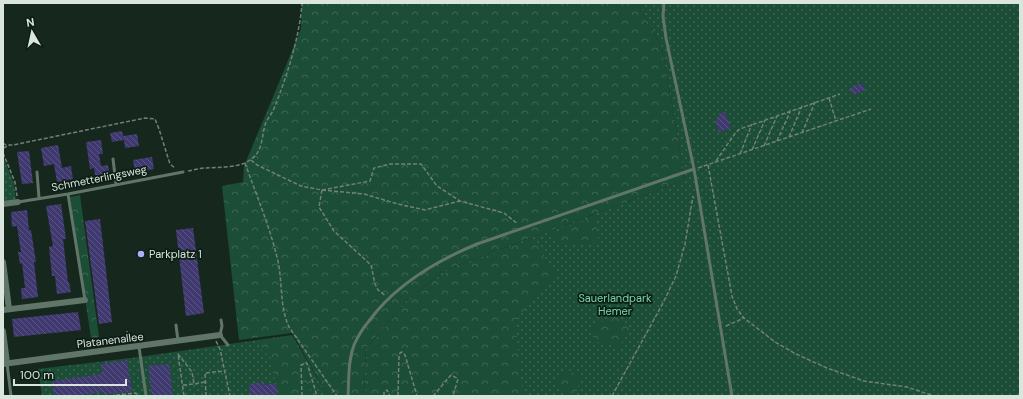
<svg xmlns="http://www.w3.org/2000/svg" width="1023" height="399" viewBox="0 0 1023 399" font-family="'DM Sans',sans-serif">
<style>
.green{fill:url(#green-dots)}
.forest{fill:url(#forest-crowns)}
.building{fill:url(#building-back-hatch)}
.lines{fill:none;stroke-linecap:round;stroke-linejoin:round}
.path{stroke:#718078;stroke-width:1.5;stroke-dasharray:4 2;stroke-linecap:butt}
.lane{stroke:#617569;stroke-width:3}
.street{stroke:#617569;stroke-width:6}
.poi-dot{fill:#b2adf9;stroke:#0c1e15;stroke-width:1.5}
.labels{text-anchor:middle;stroke-width:3.5;stroke-linejoin:round;paint-order:stroke}
.street-label{font-size:11px;fill:#dae5de;stroke:#0c1e15}
.poi-label{font-size:11px;fill:#dae5de;stroke:#0c1e15;text-anchor:start}
.park-label{font-size:11px;fill:#74d8a4;stroke:#0c1e15}
</style>
<defs>
<pattern id="green-dots" width="8" height="8" patternUnits="userSpaceOnUse"><rect width="8" height="8" fill="#1c4d36"/><path d="M2 2h.1M6 6h.1" fill="none" stroke="#3c6653" stroke-width="1.8" stroke-linecap="round"/></pattern>
<pattern id="forest-crowns" width="20" height="18" patternUnits="userSpaceOnUse"><rect width="20" height="18" fill="#1c4d36"/><path d="M2 6a3 3 0 1 1 6 0M12 15a3 3 0 1 1 6 0" fill="none" stroke="#3c6653"/></pattern>
<pattern id="building-back-hatch" width="6" height="6" patternUnits="userSpaceOnUse"><rect width="6" height="6" fill="#3f396f"/><path d="M-1 5l2 2M0 0l6 6M5-1l2 2" fill="none" stroke="#5a5683"/></pattern>
</defs>
<rect width="100%" height="100%" fill="#16281e"/>
<path class="green" d="M638,3h382v393h-656l2,-48 41,-48 40,-31 238,-89 -23,-132z
M3,157l11,26 2,18 -13,2z
M292,335l36,61h-286l-4,-27 101,-12z"/>
<path class="forest" d="M302,3h336l24,45 23,132 -238,89 -40,31 -41,48 -2,48h-36l-36,-63 -53,7 -17,-154 21,-4 1,-16 34,-81 23,-56z
M80,195l19,142 -8,1 -21,-141z
M595,216l3,23 -7,6 -36,-3 -3,-9z
M533,239l23,35 -41,47 8,75h-157l1,-48 43,-48 38,-29z
M613,315l18,14 -13,19 -11,-5 -14,-1v-15z
M291,336l15,25 5,35h-33l-8,-40 -8,-5 -1,-10z
M567,369l13,8 -3,14 -8,5 -15,-16z"/>
<path class="building" d="M862,83l4,7 -13,5 -3,-7z
M725,112l6,16 -12,4 -4,-12 5,-2 -2,-4z
M122,131l1,5 14,-2 2,12 -14,2 -1,-8 -12,2 -2,-9z
M101,140l2,14h-4l2,12 7,-1 2,12 -14,2 -2,-11 -4,1 -4,-27z
M58,145l4,23 9,-2 2,13 -16,3 -3,-18 -10,2 -3,-18z
M29,151l4,32 -11,1 -5,-32z
M152,157l2,12 -19,3 -2,-12z
M61,204l5,35h-3l5,43h1l2,10 -14,2 -2,-18h-3l-3,-29 4,-1 -7,-40z
M27,210l2,20h2l5,32h-2l4,35 -16,2 -1,-11h4l-3,-25 -2,1 -2,-12h3l-4,-26 -5,1 -1,-15z
M100,219l12,103 -13,2 -14,-103z
M193,228l11,85 -18,3 -10,-86z
M78,312l3,18 -67,7 -2,-18z
M127,360l5,32 -28,2v-2l-30,4h-20l-2,-15 50,-7 -1,-10z
M169,364l4,32h-21l-4,-30z
M264,382v3l12,-2 2,13h-28l-1,-12z"/>
<g class="lines">
<path class="path" d="M829,98l7,23
M802,133l13,-31
M789,137l13,-31
M777,141l13,-29
M3,143l3,2h7l132,-27 10,1 4,10 11,35 5,4
M764,146l13,-30
M3,148l5,-2
M752,150l13,-30
M3,153l12,29 2,14
M740,154l12,-30
M251,160l6,5 44,21 21,4 42,4 34,10 27,6 35,-9
M716,161l20,-29 4,-3 100,-35
M245,163c11,31 24,62 32,94 6,23 2,48 12,70l48,69
M708,165l24,131 5,13 7,9 31,24 21,12 31,14 37,13 43,6 27,9
M698,168l173,-59
M188,171c6,-1 12,-3 18,-3 12,-1 34,0 44,-8 14,-9 11,-24 16,-38 3,-5 7,-10 9,-16 12,-30 25,-71 27,-103
M322,190l48,-9 4,-13 16,-4h31l16,22 23,15 44,12 14,11
M322,190l-3,17 15,24 37,34 4,19 3,6 8,6
M726,326l18,-8
M127,331l1,10
M216,341l4,8 10,47
M195,384l10,-2
M183,385l11,-1 -2,-12 -14,-18 6,42
M116,395l20,-2 1,3
M206,396l-1,-23 19,-2
M302,396l-1,-31 6,-2 10,33
M384,396v-4l3,-2 3,6
M398,396l1,-40 1,-3 2,-1 3,3 12,41
M433,396l18,-21 6,3 1,1 -5,17
M612,396l51,-93 13,-27 9,-32 8,-48"/>
<path class="lane" d="M664,3l-1,13 3,22 28,131 38,227
M113,159l3,25
M37,172l2,26
M68,194l17,106
M18,202l50,-8 115,-22
M221,320l1,6 -2,9 8,10
M176,325l2,16
M139,347l7,49
M7,363l4,33
M348,396c1,-17 0,-35 6,-51 4,-9 9,-17 15,-24 27,-37 67,-60 108,-77l217,-75"/>
<path class="street" d="M3,204l15,-2
M3,262l6,47
M3,310l82,-10
M3,331l4,32
M3,364l217,-29"/>
</g>
<circle class="poi-dot" cx="141" cy="254" r="4"/>
<g class="labels">
<g class="street-label">
<text transform="translate(99 178) rotate(-11)" y="4">Schmetterlingsweg</text>
<text transform="translate(110 340) rotate(-7)" y="4">Platanenallee</text>
</g>
<g class="poi-label">
<text x="149" y="258">Parkplatz 1</text>
</g>
<g class="park-label">
<text x="615" y="302">Sauerlandpark<tspan x="615" dy="13">Hemer</tspan></text>
</g>
</g>
<rect width="1023" height="399" fill="none" stroke="#dae5de" stroke-width="8"/>
<g transform="translate(32 32) rotate(351)" stroke="#0c1e15" stroke-width="3" paint-order="stroke">
<path d="M0-3L7 15L0 10L-7 15Z" fill="#dae5de"/>
<text y="-6" font-size="11" font-weight="bold" text-anchor="middle" fill="#dae5de">N</text>
</g>
<path d="M14 379v6h112v-6" fill="none" stroke="#dae5de" stroke-width="2"/>
<text x="20" y="379" font-size="12" fill="#dae5de" stroke="#0c1e15" stroke-width="3" paint-order="stroke">100 m</text>
</svg>
